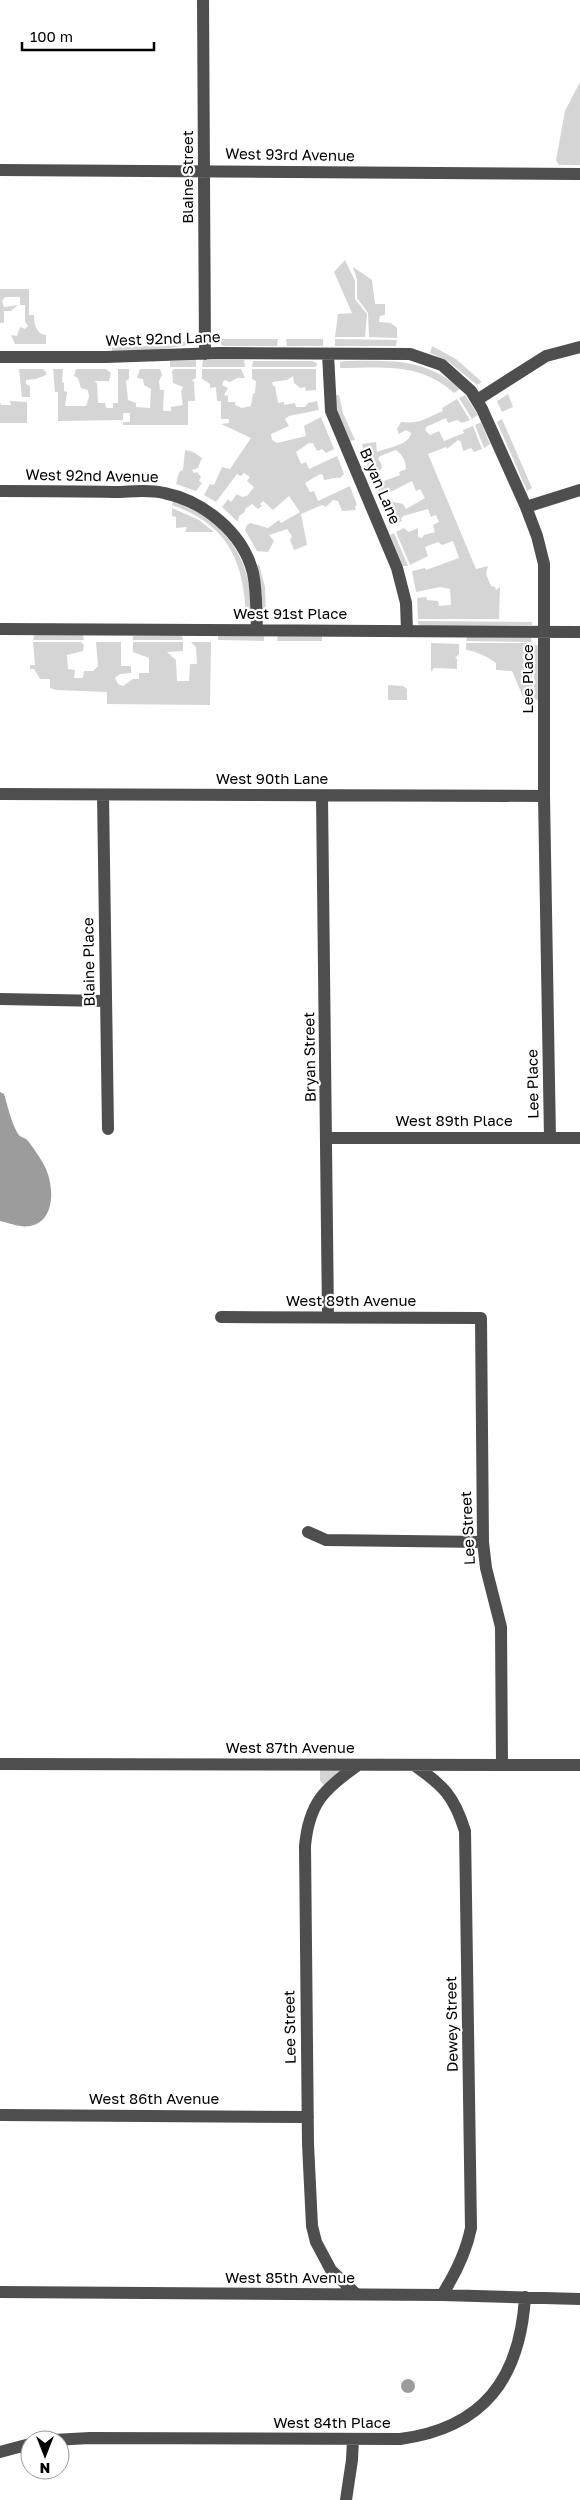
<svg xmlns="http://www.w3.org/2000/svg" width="580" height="2500" viewBox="0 0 580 2500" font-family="'Golos Text',sans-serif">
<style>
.green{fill:#d5d5d5}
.water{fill:#9c9c9c}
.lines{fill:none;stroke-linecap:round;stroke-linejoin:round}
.minor{stroke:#4e4e4e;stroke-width:12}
.labels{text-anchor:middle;stroke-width:4.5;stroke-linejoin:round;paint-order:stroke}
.street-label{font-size:15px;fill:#000;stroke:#fff}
</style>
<rect width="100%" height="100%" fill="#fff"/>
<path class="green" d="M580,82v83h-21l-3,-5 9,-49z
M345,260l10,21v18l12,15 -2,23h-30l3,-23 14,-1 -18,-41z
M353,267l19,13 3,24h10v11l-5,1 -1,6 12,1 6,5v10l-28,-1 -1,-24 -11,-15v-18z
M0,289h29v26h5c0,8 2,19 12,20v9h-31l-4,-9 6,1 3,-9 5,2 3,-3 -3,-4v-17h-5v-8h-15l-3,4 2,6 14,-2 -7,6h-7v12h-4z
M221,339h57l-1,7h-53l-3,-1z
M286,339h37v7h-36z
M335,339l62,1 -1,6h-61z
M189,341v4l-42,6h-35v-4l35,-1z
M432,346l24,13 26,23 -5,3 -28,-23 -19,-9z
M196,360v7h-26v-6z
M203,360h41l1,7h-43z
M253,361h59l5,2 -1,4h-64z
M345,361c45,0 79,-4 115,28l-6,4c-35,-31 -70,-25 -114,-25v-6z
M19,369h24l3,3v3l-10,4 -10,1v4l4,2v11h-8z
M53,369h10l-1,13 2,1v8l3,1 -2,14h21l3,-9 -1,-7 -7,-2 -3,-10 -4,-2 2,-7h30l5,4 -2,8h-15l3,2 1,20h7l1,5h7v-5h5v-34h11v10l-3,2 2,19 8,3v4l14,1 1,-19 -7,-4 -1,-6 -6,-1 3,-9h20l2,6 -3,6 1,9h4l-1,21h8v-4l12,-2 -2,-14 2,-4 -10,-4 -1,-12 2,-2h22v9l-4,2 2,2 1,19h-7v24h-65v-3h7v-9h-7v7l-65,1v-29h-3z
M202,369h39l4,9h-8l-7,4 -6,-2 -2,5 6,3 -4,7 4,1v6h7v3l7,3 9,-2 2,-12 2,-1 1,-12 -4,-2v-10h64v21l-10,1 -1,-4 -5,1 -6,-5 -1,-7 -6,4 -15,2 1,4h2l3,17 6,-1v3l11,-2 1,4h9l3,-4 9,-2 2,9 -30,6 -4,3 4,7 -18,8 1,6 5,3 29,-7 -2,-10 17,-9 13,32 -8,4 -4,-4 -5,2 -4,-8h-4l-13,9 5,12 5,-2 3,7 28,-13 7,18 -4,4c-7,-1 -10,2 -16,2l-1,-5 -3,-1 -15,9 5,9 4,-1 4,10 32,-15 7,19 -2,1 1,4 -14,1 -4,-10 -5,-1 -7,7 -4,-2 -21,9 6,31 -13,5 -4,-10 2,-4 -5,-7 -18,6 5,6 -6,11 -11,-1 -12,-21 2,-5 3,-2 18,5 11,-8 2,3 19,-11 -11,-16 -16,14 -10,-9 -3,3 2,2 -4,3 -6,-5 -7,5v3l-6,4 -1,6 -16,-15 6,-8 3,3 6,-8 5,3 5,-1 7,-9 -7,-6 3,-4 -6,-4 -3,3 -4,-2 -21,28 -12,-7 6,-11 4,1 8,-18 8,2 21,-31 -30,-14 8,-1v-4h-8v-18h-4l-1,-14 -6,1v-4l-8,-5z
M508,394l5,13 -11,5 -5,-11z
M334,395h5l4,18 12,27 -5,1 -13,-30z
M465,395l13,20 -6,4 -13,-21z
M457,399l13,21 -8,3 -5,-3 -9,3 -2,-5 -20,9 -1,3 5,5 9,-4 5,10 20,-8 -1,-3 10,-4 9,23 -8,3 -3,-4 -8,3 -2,-9 -3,-2 -11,9 -1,-2 -18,7 48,115 12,-3 -2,8 5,12 4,1 1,3 4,-3 -1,32h-81l-1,-21 9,-1 1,3 11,1 1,5 12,-1 -1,-16 -10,-2 -24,5 -4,-21 13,-3 1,2 33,-12 -6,-17 -11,4 -4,-3 -13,5 3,9 -18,9 -14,-33 8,-4 5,4 9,-4v9l4,1 2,-3 11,-3 -2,-7 6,-3 -3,-7 -5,2 -3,-8 -25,7 -2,3 1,2 -9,4 -10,-22 9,-4 1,3 10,2 3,5 19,-11 -5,-9 -4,2 -4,-10 -31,16 -5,-13 24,-9 -1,-3 7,-3c0,-8 -4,-15 -10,-19l-16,6 -2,3 3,4 1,5 -5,5 -6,1 -10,-24 2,-2 -1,-4 14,-2 1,10c9,-4 33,-7 34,-19l-5,-3 -7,4 -2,-5 4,-7c20,2 25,-4 42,-11l-1,-3z
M10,401l17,1v21h-27v-21l1,3h10z
M502,419l30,69 -5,3 -30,-69z
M481,422l9,22 -6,4 -9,-23z
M185,450l8,2 9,6 -4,10 -6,2 2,3 3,-1 4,5 -2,4 3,2 -6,8 -20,-7 3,-12 4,-2z
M173,501c42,13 75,50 77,95 0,7 2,16 -1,23l-3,-1c-2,-56 -17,-93 -74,-113z
M172,508l27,12 15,12h-29l2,-5 -11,1v-11l-4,-1z
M394,533l14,33h-5l-13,-31z
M259,564l6,23 1,31 -4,-2 -6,-50z
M418,621l114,1v3l-110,1 -4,-2z
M34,635h49l1,5h-51z
M133,636h49l1,4h-50z
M218,636h46v5l-46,-1z
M278,636h44v5h-45z
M467,637l64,1 1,4 -66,-1z
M33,642h48l3,3 -1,6 -16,4 1,14 7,1 -1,8h9l1,-7h9l5,-5 -2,-24h25v24h10v7l-11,1 -5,4 3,6 5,2 10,-7h6v-6h10v-15l-16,-6v-10h50v9l-16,1 9,8 1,21h12l1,-17h7l-1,-17 -5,-5h20l-1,63 -103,-1v-12l-51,-2 -6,-2v-9h-10l-6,-10h-4v-4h5z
M431,643l28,1v10l-4,4 2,1v10l-23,-1 -3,4z
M466,643h66v56h-8l-12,-28 -16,-1v-7c-8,-6 -20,-12 -30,-13z
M534,644l4,2 1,55 -5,-3z
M388,685l15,1 4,3v11h-19z
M320,1769h23l-19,16 -4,-4z"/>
<path class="water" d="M0,1092l4,2c4,13 7,28 14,40 3,4 6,3 9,6 2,1 16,22 17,25 10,18 13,56 -14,61 -10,2 -20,-3 -30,-5z
M401 2386a7 7 0 1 1 14 0a7 7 0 1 1-14 0Z"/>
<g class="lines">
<path class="minor" d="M203,0l2,354
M0,170l580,4
M328,354l3,57 66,157 9,35 1,28
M0,357h106l114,-4 190,1 32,11 29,26 11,18 44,98 11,29 7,28v232l6,342
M477,400l69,-44 34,-9
M0,491c38,0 76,0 114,1 16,0 34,-3 50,1 39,8 79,39 89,80 4,19 3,38 4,57
M526,507l54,-17
M0,629l580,3
M0,794l544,2
M103,795l5,334
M322,796l6,521
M0,999l105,2
M327,1138h253
M221,1317l260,1 2,224 3,26 15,59 1,138
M308,1532l18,8 157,2
M0,1764l580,1
M414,1765c30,21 40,31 51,66l6,397c-5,25 -15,45 -29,67
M0,2115l308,2
M0,2292l442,3 138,4
M356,2294l-25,-24 -15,-28 -4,-16 -4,-82 -3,-298c4,-43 19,-57 53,-81
M53,2440l37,-2 310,1c84,-11 120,-61 125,-142
M0,2452l30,-8
M346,2500l6,-40 1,-21"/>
</g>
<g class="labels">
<g class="street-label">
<text transform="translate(290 155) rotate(1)" y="5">West 93rd Avenue</text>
<text transform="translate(188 177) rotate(-90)" y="5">Blaine Street</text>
<text transform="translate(163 339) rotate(-2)" y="5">West 92nd Lane</text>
<text transform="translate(92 476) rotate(1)" y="5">West 92nd Avenue</text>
<text transform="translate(380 486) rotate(67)" y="5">Bryan Lane</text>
<text x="290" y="619">West 91st Place</text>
<text transform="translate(528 679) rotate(-90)" y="5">Lee Place</text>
<text x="272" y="784">West 90th Lane</text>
<text transform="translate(89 962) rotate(-91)" y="5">Blaine Place</text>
<text transform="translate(310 1057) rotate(-91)" y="5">Bryan Street</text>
<text transform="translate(533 1084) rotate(-91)" y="5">Lee Place</text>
<text x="454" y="1126">West 89th Place</text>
<text x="351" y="1306">West 89th Avenue</text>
<text transform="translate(468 1528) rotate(-93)" y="5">Lee Street</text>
<text x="290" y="1753">West 87th Avenue</text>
<text transform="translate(452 2024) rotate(-91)" y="5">Dewey Street</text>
<text transform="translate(290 2027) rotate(-91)" y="5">Lee Street</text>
<text x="154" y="2104">West 86th Avenue</text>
<text x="290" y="2283">West 85th Avenue</text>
<text x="332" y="2428">West 84th Place</text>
</g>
</g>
<g transform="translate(45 2455) rotate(180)"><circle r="24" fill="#ffffff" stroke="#999999"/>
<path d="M0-4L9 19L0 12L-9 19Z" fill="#000000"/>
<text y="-8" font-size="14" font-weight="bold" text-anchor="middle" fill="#000000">N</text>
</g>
<path d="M22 42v8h132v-8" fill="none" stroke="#000000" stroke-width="2.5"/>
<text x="30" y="42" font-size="15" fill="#000000" stroke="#ffffff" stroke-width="4" paint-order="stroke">100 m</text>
</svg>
